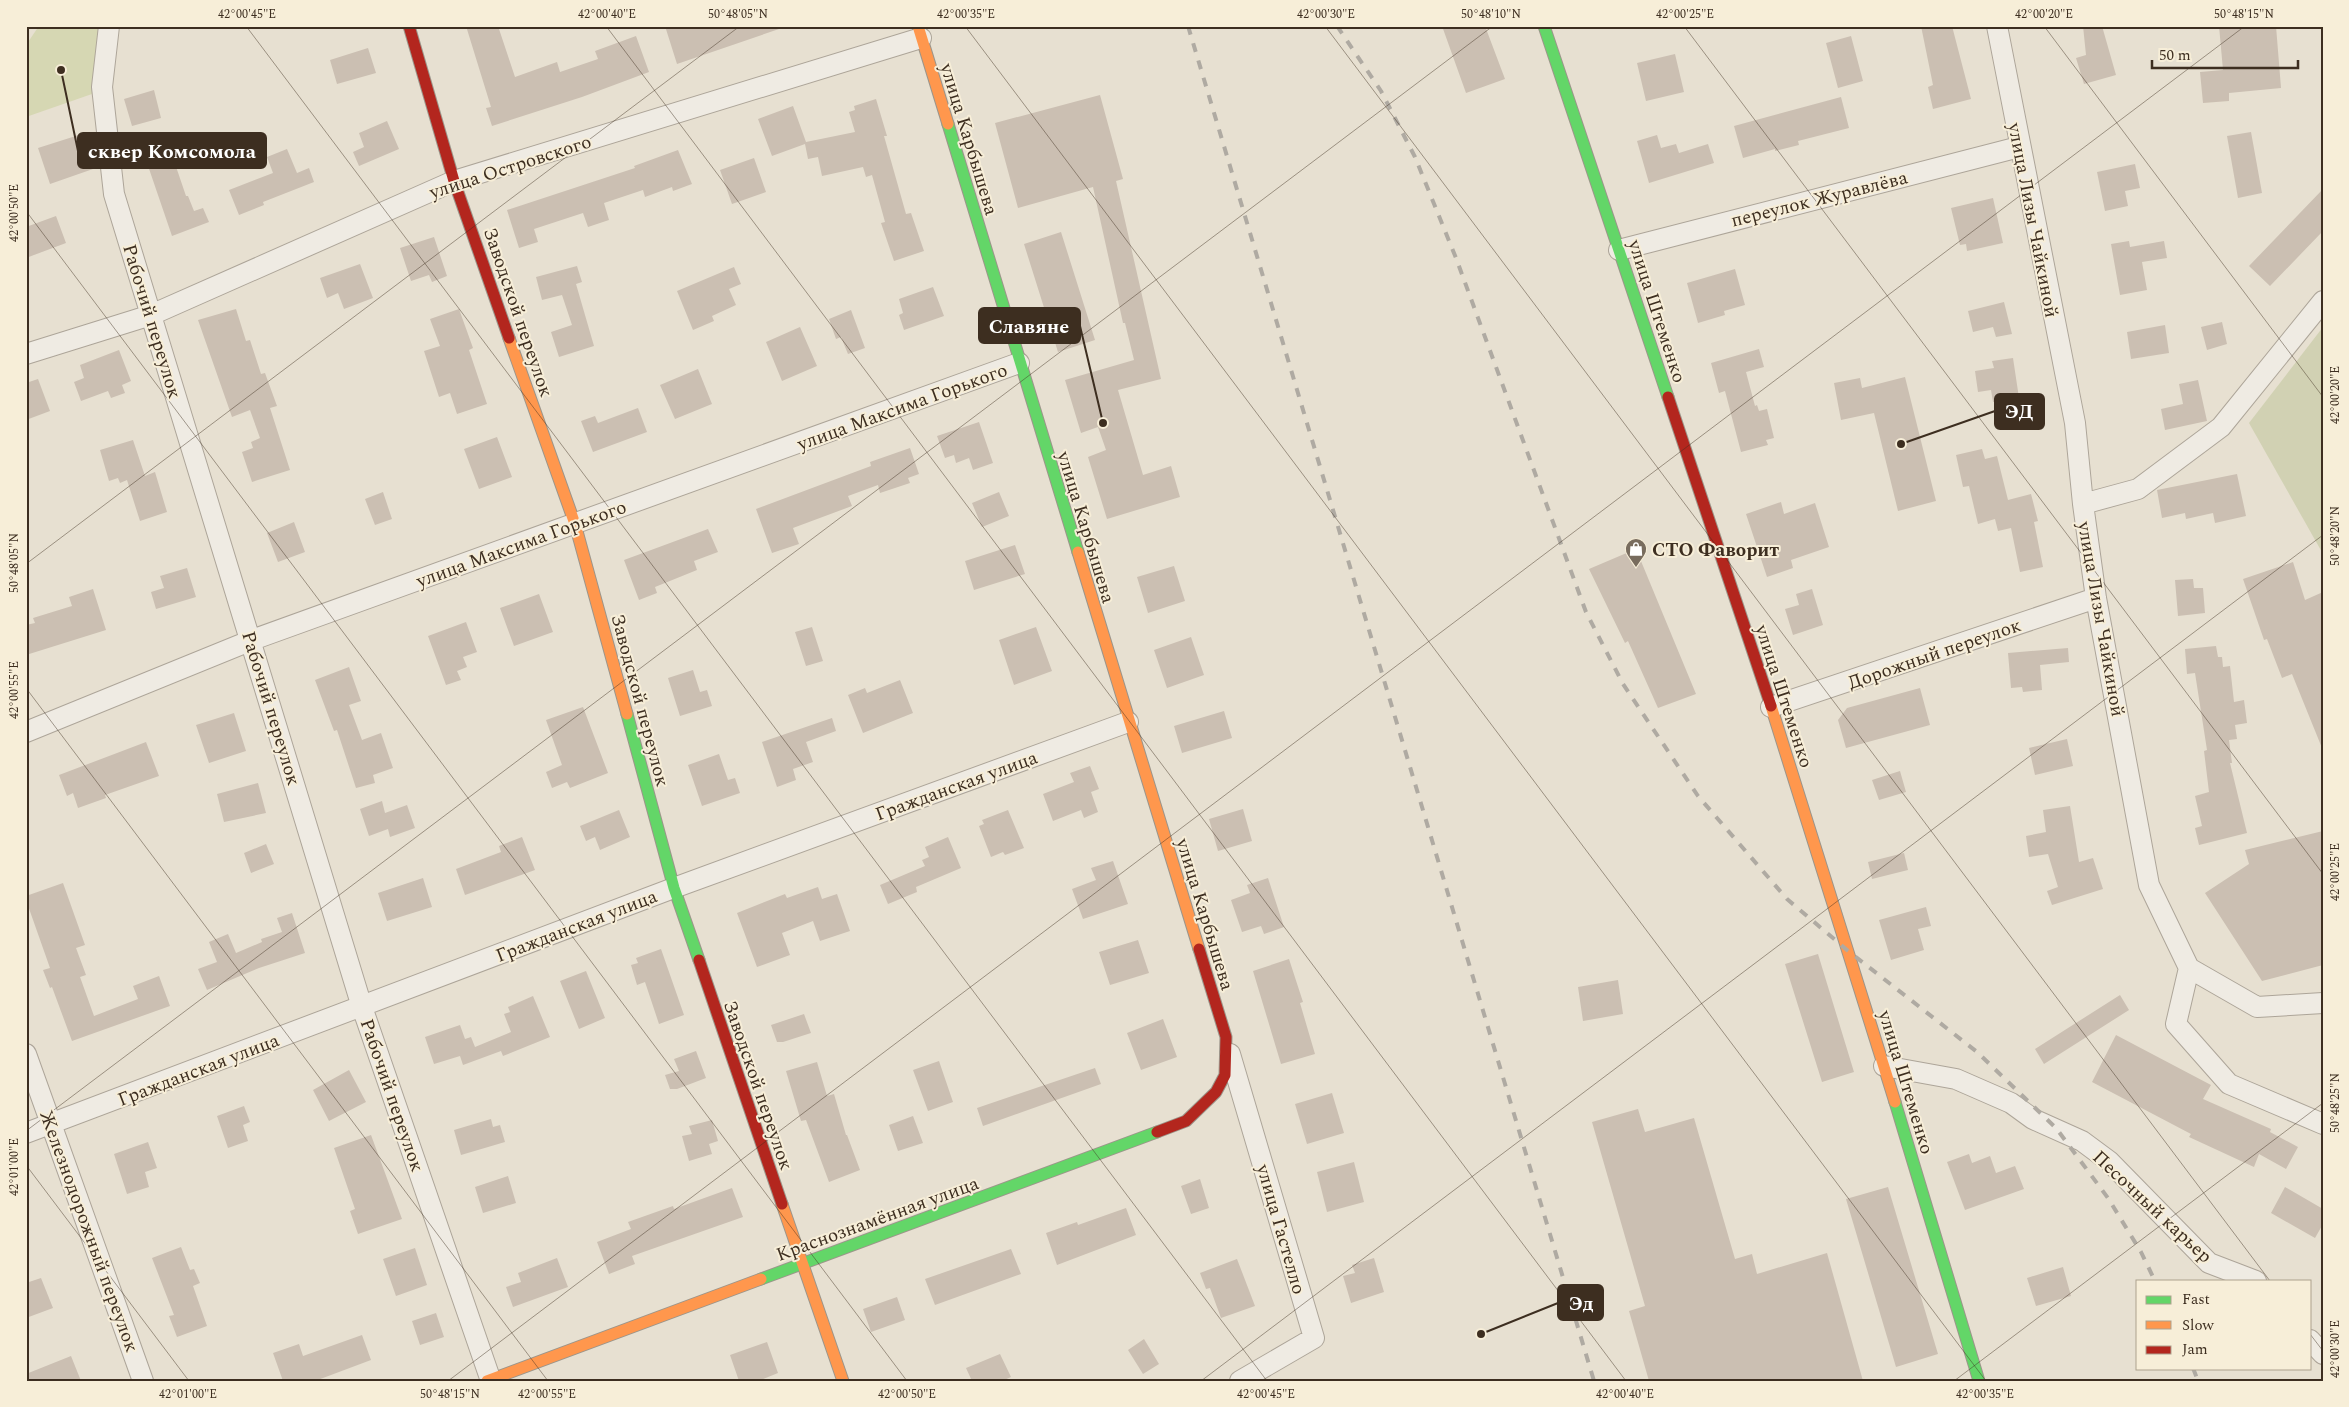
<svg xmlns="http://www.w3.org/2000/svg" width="2349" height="1407" viewBox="0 0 2349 1407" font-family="Spectral,serif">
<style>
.green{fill:#d6d7b3}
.cemetery{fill:#d1d1b3}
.building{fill:#cbbfb2}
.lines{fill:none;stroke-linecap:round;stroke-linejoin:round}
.street-casing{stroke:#ada599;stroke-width:22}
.fast-casing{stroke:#9c958a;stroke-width:13}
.slow-casing{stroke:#9c958a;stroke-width:13}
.jam-casing{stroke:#9c958a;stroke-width:13}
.street{stroke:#efebe3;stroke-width:20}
.fast{stroke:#63d668;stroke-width:11}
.slow{stroke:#ff974d;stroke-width:11}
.jam{stroke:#b3261e;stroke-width:11}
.rail{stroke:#afaaa2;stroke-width:4;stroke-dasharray:9 9;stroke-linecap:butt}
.ticks{fill:none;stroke:#3d2e20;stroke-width:1;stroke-opacity:0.45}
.labels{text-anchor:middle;stroke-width:4;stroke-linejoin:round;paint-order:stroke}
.street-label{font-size:19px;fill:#3d2e20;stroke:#f7eed8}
.poi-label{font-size:19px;font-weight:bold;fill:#3d2e20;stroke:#f7eed8;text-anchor:start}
.leader{fill:none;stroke:#3d2e20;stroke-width:2}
.callout-dot{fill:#3d2e20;stroke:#f7eed8;stroke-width:2}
.callout{fill:#3d2e20;stroke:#3d2e20;stroke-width:2}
.callout-label{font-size:20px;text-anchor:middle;font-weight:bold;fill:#fff}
.neatline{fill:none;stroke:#3d2e20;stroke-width:2}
.ticks-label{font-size:12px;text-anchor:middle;fill:#3d2e20}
</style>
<rect width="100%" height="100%" fill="#e7e0d1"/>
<path class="green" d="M39,26h62l-9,68 -66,23v-72z"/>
<path class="cemetery" d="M2323,327v227l-74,-131z"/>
<path class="building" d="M466,26h32l17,51 42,-15 3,10 38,-13 -3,-8 41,-15 13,36 -67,25 -90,29 -6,-18 5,-1z
M665,26h114v3l-102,35z
M1442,26h43l20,53 -39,14z
M1921,26h31l19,73 -38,10 -5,-22 5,-2z
M2083,26h19l14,49 -32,9 -8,-26 10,-3z
M2219,26h57l5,62 -52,5v8l-26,2 -3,-31 23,-2z
M1851,36l12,45 -25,7 -12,-45z
M368,48l8,25 -39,11 -7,-24z
M1675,54l9,38 -38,9 -9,-38z
M154,90l7,28 -29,8 -8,-27z
M1100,95l23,84 -7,2 45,198 -43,11 25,85 28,-9 9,31 -73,22 -19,-62 18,-7 -8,-23 -17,6 -16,-53 69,-20 -9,-37h-2l-30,-136 -75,21 -23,-85z
M1841,97l8,31 -51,13 1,4 -24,6v-2l-32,9 -9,-32z
M876,99l11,37h-3l22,78 5,-1 13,38 -30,10 -13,-38 4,-1 -13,-47 -6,2 -3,-10 -41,9 -4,-19 -10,2 -3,-15 -33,12 -14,-37 35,-13 13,36 49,-10 -6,-20 6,-2 -1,-4z
M387,121l12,28 -40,17 -6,-14 11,-5 -5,-14z
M2251,132l11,61 -24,5 -11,-62z
M82,134l11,35 -43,15 -12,-36z
M1657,135l4,13 15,-4 3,9 29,-9 6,19 -65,20 -12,-42z
M170,149l16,47h2l6,15 9,-3 6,14 -37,14 -27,-79z
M287,149l10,24 12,-5 5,14 -51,20 1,3 -25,10 -10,-25 44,-17 -6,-16z
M678,150l14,34 -19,7 -1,-4 -27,10 -2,-7 -39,13 5,17 -21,7 -5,-14 -49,16 4,13 -19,6 -12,-38 128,-42 -1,-2z
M754,158l12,34 -34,12 -12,-34z
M2135,164l5,24 -15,3 3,15 -23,5 -8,-39z
M2323,189v42l-53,55 -21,-20z
M1993,198l10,45 -36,8 -1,-7 -6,1 -9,-37z
M56,216l10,27 -40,15v-31z
M1061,232l34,108 -37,12 -34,-108z
M434,237l13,39 -15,6 -3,-7 -18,6 -11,-33z
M2129,241l1,6 34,-6 3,17 -25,4 5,28 -27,5 -9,-51z
M360,264l13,34 -29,11 -6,-16 -11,5 -7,-20z
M577,266l5,16 -6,2 18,62 -35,11 -8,-25 21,-7 -10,-30 -20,5 -6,-23z
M734,267l7,17 -12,5 7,16 -24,11 2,5 -21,9 -16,-39z
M1735,269l10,36 -21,6 1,4 -27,8 -11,-40z
M933,287l11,29 -40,14 -5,-15 4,-2 -4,-14z
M2004,302l8,32 -16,3 -3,-10 -20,5 -5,-21z
M236,309l10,32 4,-1 11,34 4,-1 12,33 -7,2 20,62 -38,12 -10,-30 11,-4 -2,-6 9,-4 -10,-28 -18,7 -34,-97z
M459,309l14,39 -4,2 18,54 -30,10 -7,-21 -11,4 -15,-46 16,-5 -10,-27z
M851,310l14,38 -17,6 -7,-17 -5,2 -7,-20z
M2222,322l5,22 -20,6 -6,-23z
M2165,325l4,28 -38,6 -4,-27z
M800,327l17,39 -35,15 -16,-39z
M1759,349l5,18 -18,5 9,34 2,-1 2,6 8,-2 7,29 -8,2 2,5 -27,7 -16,-61 -6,2 -8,-30z
M119,350l12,31 -9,4 3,8 -14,5 -3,-7 -27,10 -7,-19 10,-4 -4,-13z
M2013,358l6,40 -26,4 -2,-12 -13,2 -3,-21 19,-3 -2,-7z
M698,369l14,35 -37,15 -15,-34z
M1905,377l31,124 -38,10 -24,-98 -33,7 -7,-37 26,-5 2,10z
M38,379l12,32 -24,9v-37z
M2198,380l9,41 -42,9 -4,-21 22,-5 -4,-20z
M638,408l9,24 -54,20 -12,-31 14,-5 3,7z
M979,422l14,41 -20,7 -4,-12 -13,5 -2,-8 -9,3 -8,-22z
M497,437l15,40 -33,12 -15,-40z
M133,440l12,36 10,-4 12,40 -27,9 -13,-41 -7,3 -2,-5 -9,3 -9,-31z
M910,448l9,26 -11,4 2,5 -30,10 -2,-8 -30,11 4,10 -59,22 6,16 -27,9 -16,-44 115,-43 -1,-4z
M1982,449l3,10 12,-3 11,44 23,-6 7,27 -4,1 9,45 -23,5 -9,-44 -13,3 -3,-12 -17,5 -9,-38 -6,1 -7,-32z
M2237,474l9,42 -31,7 -2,-10 -27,6 -1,-6 -23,5 -5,-28z
M383,492l9,27 -17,6 -10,-26z
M999,492l10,24 -27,11 -10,-24z
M1781,502l3,12 31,-11 14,44 -38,13 2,8 -26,9 -21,-63z
M294,522l11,30 -27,10 -11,-29z
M708,529l10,23 -24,9 3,9 -42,17 2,6 -18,7 -15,-40z
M1015,545l10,29 -51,16 -9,-29z
M1636,549l60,145 -38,14 -30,-67 -3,2 -36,-74z
M2293,562l12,38 18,-8 -1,156 -30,-74 -10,4 -15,-39 -3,1 -21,-61z
M1174,566l11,35 -37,12 -11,-36z
M187,568l9,29 -40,12 -5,-17 13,-4 -4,-12z
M2193,579l1,9h9l2,25 -27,3 -3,-36z
M93,589l13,41 -80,25v-30l9,-2 -2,-5 39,-12 -3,-9z
M1812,589l11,36 -30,10 -8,-26 14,-4 -3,-11z
M539,594l14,38 -39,14 -14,-38z
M466,622l11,30 -14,5 4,10 -10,4 4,9 -15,5 -18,-49z
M812,627l11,34 -17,5 -11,-34z
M1036,627l16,44 -38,14 -15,-45z
M1191,637l13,38 -37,13 -13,-38z
M2216,646l2,11h4l1,10 7,-1 4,36 10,-2 3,23 -12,2 2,14 -8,1 3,23h-2l17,70 -48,12 -4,-17 7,-2 -7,-30 14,-4 -5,-41 3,-1 -12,-77 -8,1 -2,-25z
M2068,648l1,14 -29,3 2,25 -19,2 -1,-5 -11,1 -3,-35z
M349,667l12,34 -12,4 13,35 19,-7 12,35 -20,7 2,8 -19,5 -19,-58 -3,1 -19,-51z
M693,670l7,22 7,-2 5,16 -32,10 -12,-38z
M900,680l13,33 -50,20 -15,-38 17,-7 2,5z
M1920,688l10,37 -84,23 -8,-28 9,-12z
M583,707l25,66 -38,15 -3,-6 -15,6 -6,-16 16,-7 -16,-45z
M1224,711l8,27 -50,15 -8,-27z
M234,713l12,38 -37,12 -13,-38z
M832,718l4,13 -30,11 7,20 -20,7 3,11 -19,7 -15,-45z
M2067,739l6,27 -38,9 -6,-27z
M146,742l13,34 -54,19 1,3 -28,10 -5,-15 -6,3 -8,-21z
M719,754l9,26 7,-2 5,15 -38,13 -14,-41z
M1090,766l9,23 -8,3 7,20 -14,6 -3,-8 -28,11 -10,-27 31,-12 -4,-9z
M1900,771l6,21 -27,8 -7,-20z
M258,783l8,30 -42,9 -7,-28z
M382,801l3,12 22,-8 8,23 -25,9 -2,-8 -19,7 -9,-27z
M2070,806l9,56 14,-4 10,31 -51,16 -5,-14 11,-4 -10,-33 -19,3 -3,-21 20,-4 -3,-22z
M1243,809l9,32 -34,10 -9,-32z
M619,810l11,27 -30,13 -5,-13 -9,4 -6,-15z
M1008,810l16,38 -19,7 -2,-3 -12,5 -12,-31 5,-2 -2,-4z
M2323,831v134l-61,16 -57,-88 44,-29 -4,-14z
M522,837l13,33 -70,25 -9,-26 45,-17 -2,-6z
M948,837l13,31 -45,19 1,5 -29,12 -8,-19 45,-19 -3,-6 7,-3 -4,-10z
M266,844l8,20 -23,9 -7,-20z
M1904,853l4,17 -36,9 -4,-17z
M1113,861l15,43 -45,15 -11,-30 24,-9 -5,-12z
M423,878l9,29 -45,14 -9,-28z
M1268,878l16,49 -20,7 -3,-8 -19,6 -11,-32 19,-7 -3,-8z
M63,883l22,62 -9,3 10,27 -6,2 14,39 44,-17 -5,-13 26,-10 11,30 -98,35 -20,-54 -2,1 -7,-18 7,-2 -24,-68v-4z
M818,887l4,12 15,-5 13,37 -30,10 -7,-20 -31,12 8,22 -33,12 -20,-54 48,-19 2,4z
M1926,907l5,19 -13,3 6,21 -33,10 -12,-40z
M292,913l13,40 -46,15 -52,22 -9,-21 19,-7 -8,-20 19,-8 8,19 26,-11 -1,-3 21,-7 -5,-14z
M1138,940l11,33 -39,12 -11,-33z
M661,949l23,66 -25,9 -14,-42 -8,3 -6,-20 7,-2 -2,-5z
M1818,954l36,118 -32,10 -37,-118z
M1289,959l14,43 -3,1 15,51 -34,10 -28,-93z
M586,971l19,47 -26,11 -19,-48z
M1618,980l5,34 -40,7 -5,-34z
M2120,995l9,15 -85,54 -9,-15z
M533,996l17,41 -47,19 -2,-5 -38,14 -3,-9 -26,8 -9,-27 35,-12 5,14 6,-2 4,10 36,-15 -7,-18 6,-2 -2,-5z
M804,1014l7,19 -28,9h-6l-6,-17z
M1163,1019l14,38 -36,13 -14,-37z
M2116,1035l95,50 -8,14 68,30 -1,3 28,15 -12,22 -27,-15 -5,13 -65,-30 2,-3 -99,-52z
M696,1051l10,27 -29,11h-7l-5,-14 14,-4 -5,-12z
M939,1061l14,41 -25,9 -15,-41z
M817,1062l10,34 7,-2 12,41h1l13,35 -31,12 -23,-62 -5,1 -15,-50z
M1095,1068l6,16 -118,42 -6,-18z
M349,1070l17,32 -37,19 -16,-31z
M1332,1093l12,40 -37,11 -12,-40z
M244,1106l6,16 -7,3 5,16 -20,7 -11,-32z
M1638,1109l7,23 49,-14 41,141 17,-5 5,20 70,-21 36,128h-214l-20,-70 16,-5 -53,-184z
M913,1116l10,27 -25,8 -9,-26z
M491,1119l2,8 7,-2 5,17 -44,13 -7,-25z
M712,1120l6,21 -9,3 3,10 -23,7 -7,-25 10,-2 -3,-8z
M371,1135l31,84 -44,15 -8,-23 5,-2 -21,-61z
M148,1142l9,26 -12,4 4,15 -22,7 -13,-40z
M1969,1154l3,9 18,-7 6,17 19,-7 9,23 -59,21 -18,-48z
M1354,1162l10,40 -37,10 -10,-40z
M508,1176l8,27 -33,10 -8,-26z
M1200,1179l9,29 -18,6 -10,-28z
M1888,1187l50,167 -42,13 -50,-168z
M2285,1187l38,22v15l-8,14 -44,-25z
M732,1188l11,29 -111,39 3,8 -26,10 -12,-32 34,-13 -3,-7 45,-16 1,3z
M1126,1208l10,27 -79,30 -11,-32 31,-11 1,3z
M181,1247l9,23 4,-1 6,14 -7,3 14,40 -30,11 -8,-21 5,-1 -22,-57z
M415,1248l12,37 -31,11 -13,-37z
M1011,1249l10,25 -86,31 -10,-26z
M557,1258l11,29 -55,20 -7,-20 15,-5 -3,-9z
M1374,1258l10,34 -33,11 -8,-27 12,-3 -3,-8z
M1237,1259l18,47 -34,12 -11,-30 -4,1 -6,-16z
M2063,1267l8,29 -35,10 -9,-28z
M41,1278l12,30 -27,10v-35z
M897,1297l8,23 -34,12 -8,-23z
M436,1313l8,24 -24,8 -8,-24z
M362,1335l9,25 -56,21h-32l-10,-28 26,-9 4,12z
M1144,1339l15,25 -16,10 -15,-24z
M767,1342l11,31 -20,8h-19l-9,-26z
M1000,1354l11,23 -9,4h-30l-6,-13z
M71,1356l10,25h-55v-7z"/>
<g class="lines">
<g class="street-casing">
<path id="street" d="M109,26l-7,61 12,107 248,813 129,374
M1997,26l78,397 8,81 13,94 53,287 40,83 -13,56 53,60 94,40
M1619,250l400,-103
M26,354l125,-39 303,-134 467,-143
M2083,504l55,-15 83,-62 102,-126
M1771,707l325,-109
M26,732l226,-92 767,-277
M2189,968l68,39 66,-4
M26,1054l117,327
M1230,1054l84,284 -74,43
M1884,1066l72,13 55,24 22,16 49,22 27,20 100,102 47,18
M26,1133l645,-244 457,-167
M2310,1340l13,14"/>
</g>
<g class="fast-casing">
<path id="fast" d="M1544,26l124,371
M948,124l130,428
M627,714l47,174 25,72
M1895,1102l84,279
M761,1279l396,-147"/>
</g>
<g class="slow-casing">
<path id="slow" d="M918,26l30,98
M509,338l66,186 52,190
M1078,552l121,397
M1771,706l124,396
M782,1204l61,177
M487,1381l274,-102"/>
</g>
<g class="jam-casing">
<path id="jam" d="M409,26l45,155 55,157
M1668,397l103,309
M699,960l83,244
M1157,1132l29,-11 30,-29 9,-17 1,-38 -27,-88"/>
</g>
<use href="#street" class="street"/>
<use href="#fast" class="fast"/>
<use href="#slow" class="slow"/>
<use href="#jam" class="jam"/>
<path class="rail" d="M1188,26l406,1355
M1337,26l44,65 34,66 41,101 130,354 37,72 75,112 89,103 60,51 130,102 79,76 52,70 33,54 14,29
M2193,1368l5,13"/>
</g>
<path class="ticks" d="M246,26l1021,1355M606,26l1020,1355M965,26l1021,1355M1325,26l945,1255M1684,26l639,848M2044,26l279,371M26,211l881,1170M26,564l714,-538M26,688l522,693M26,1131l1467,-1105M26,1165l163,216M2310,1334l13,17M448,1381l1797,-1355M1201,1381l1122,-846M1954,1381l369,-278"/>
<defs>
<g id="shop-pin" transform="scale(1.125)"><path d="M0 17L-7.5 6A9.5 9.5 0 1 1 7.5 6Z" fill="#786c5e" stroke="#f7eed8"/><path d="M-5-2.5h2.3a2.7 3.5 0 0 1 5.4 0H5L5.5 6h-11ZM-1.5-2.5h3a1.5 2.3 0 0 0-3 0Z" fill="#fff"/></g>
</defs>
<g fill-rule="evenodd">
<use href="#shop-pin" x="1636" y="549"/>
</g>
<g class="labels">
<g class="street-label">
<text transform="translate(970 139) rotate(73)" y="7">улица Карбышева</text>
<text transform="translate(510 166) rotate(-18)" y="7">улица Островского</text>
<text transform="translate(1819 198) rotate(-14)" y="7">переулок Журавлёва</text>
<text transform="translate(2034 220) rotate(79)" y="7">улица Лизы Чайкиной</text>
<text transform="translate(1658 311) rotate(72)" y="7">улица Штеменко</text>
<text transform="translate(519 312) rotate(71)" y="7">Заводской переулок</text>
<text transform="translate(153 321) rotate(73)" y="7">Рабочий переулок</text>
<text transform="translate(902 406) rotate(-20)" y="7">улица Максима Горького</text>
<text transform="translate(1087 527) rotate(73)" y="7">улица Карбышева</text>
<text transform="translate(521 543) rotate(-20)" y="7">улица Максима Горького</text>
<text transform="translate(2102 619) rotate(80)" y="7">улица Лизы Чайкиной</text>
<text transform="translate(1934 653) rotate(-19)" y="7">Дорожный переулок</text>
<text transform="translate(1785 696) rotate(72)" y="7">улица Штеменко</text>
<text transform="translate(641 700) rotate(75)" y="7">Заводской переулок</text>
<text transform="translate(272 708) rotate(73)" y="7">Рабочий переулок</text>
<text transform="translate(956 785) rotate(-20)" y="7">Гражданская улица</text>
<text transform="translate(1206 914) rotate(73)" y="7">улица Карбышева</text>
<text transform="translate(576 925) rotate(-21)" y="7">Гражданская улица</text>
<text transform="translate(198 1069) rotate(-21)" y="7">Гражданская улица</text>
<text transform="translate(1907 1082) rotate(73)" y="7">улица Штеменко</text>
<text transform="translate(759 1085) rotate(71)" y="7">Заводской переулок</text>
<text transform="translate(393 1095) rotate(71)" y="7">Рабочий переулок</text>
<text transform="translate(2153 1206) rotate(43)" y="7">Песочный карьер</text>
<text transform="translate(877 1218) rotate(-20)" y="7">Краснознамённая улица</text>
<text transform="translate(1282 1229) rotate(74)" y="7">улица Гастелло</text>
<text transform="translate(90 1231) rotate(70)" y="7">Железнодорожный переулок</text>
</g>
<g class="poi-label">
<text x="1652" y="556">СТО Фаворит</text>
</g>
</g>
<path class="leader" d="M61 70L78 151M1103 423L1080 326M1901 444L1995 411M1481 1334L1558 1303"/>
<g class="callout-dot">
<circle cx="61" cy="70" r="5"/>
<circle cx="1103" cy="423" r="5"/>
<circle cx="1901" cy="444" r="5"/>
<circle cx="1481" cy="1334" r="5"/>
</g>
<g class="callout">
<rect x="78" y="133" width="188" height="35" rx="5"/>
<rect x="979" y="308" width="101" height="35" rx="5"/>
<rect x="1995" y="394" width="49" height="35" rx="5"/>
<rect x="1558" y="1285" width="45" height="35" rx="5"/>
</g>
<g class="callout-label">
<text x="172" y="158">сквер Комсомола</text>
<text x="1029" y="333">Славяне</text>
<text x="2019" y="418">ЭД</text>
<text x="1581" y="1310">Эд</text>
</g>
<rect width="2349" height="1407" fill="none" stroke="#f7eed8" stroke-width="55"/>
<rect x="2136" y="1280" width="175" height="90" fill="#f7eed8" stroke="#ada18e"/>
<rect x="2146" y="1296" width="25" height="8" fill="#63d668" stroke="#ada18e"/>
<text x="2182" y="1304" font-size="15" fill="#3d2e20">Fast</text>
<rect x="2146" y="1321" width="25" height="8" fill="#ff974d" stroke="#ada18e"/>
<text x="2182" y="1330" font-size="15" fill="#3d2e20">Slow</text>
<rect x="2146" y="1346" width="25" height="8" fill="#b3261e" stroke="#ada18e"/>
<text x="2182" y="1354" font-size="15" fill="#3d2e20">Jam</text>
<path d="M2152 60v8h146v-8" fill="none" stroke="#3d2e20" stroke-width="2.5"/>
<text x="2159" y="60" font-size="15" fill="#3d2e20" stroke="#f7eed8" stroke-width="4" paint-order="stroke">50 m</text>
<rect x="28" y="28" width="2294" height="1352" class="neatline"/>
<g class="ticks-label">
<text x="247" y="18">42°00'45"E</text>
<text x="607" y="18">42°00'40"E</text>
<text x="738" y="18">50°48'05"N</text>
<text x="966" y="18">42°00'35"E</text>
<text x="1326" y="18">42°00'30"E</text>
<text x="1491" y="18">50°48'10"N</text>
<text x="1685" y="18">42°00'25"E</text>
<text x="2044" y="18">42°00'20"E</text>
<text x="2244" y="18">50°48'15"N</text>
<text transform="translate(14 213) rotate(-90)" y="4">42°00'50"E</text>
<text transform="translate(2335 395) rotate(-90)" y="4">42°00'20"E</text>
<text transform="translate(2335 536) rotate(-90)" y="4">50°48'20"N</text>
<text transform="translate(14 563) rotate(-90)" y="4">50°48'05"N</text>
<text transform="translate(14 690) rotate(-90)" y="4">42°00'55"E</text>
<text transform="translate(2335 872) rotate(-90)" y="4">42°00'25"E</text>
<text transform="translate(2335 1103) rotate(-90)" y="4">50°48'25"N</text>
<text transform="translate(14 1167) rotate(-90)" y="4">42°01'00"E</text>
<text transform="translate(2335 1349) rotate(-90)" y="4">42°00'30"E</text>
<text x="188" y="1398">42°01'00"E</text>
<text x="450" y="1398">50°48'15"N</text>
<text x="547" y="1398">42°00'55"E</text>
<text x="907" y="1398">42°00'50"E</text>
<text x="1266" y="1398">42°00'45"E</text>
<text x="1625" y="1398">42°00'40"E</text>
<text x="1985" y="1398">42°00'35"E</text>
</g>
</svg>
